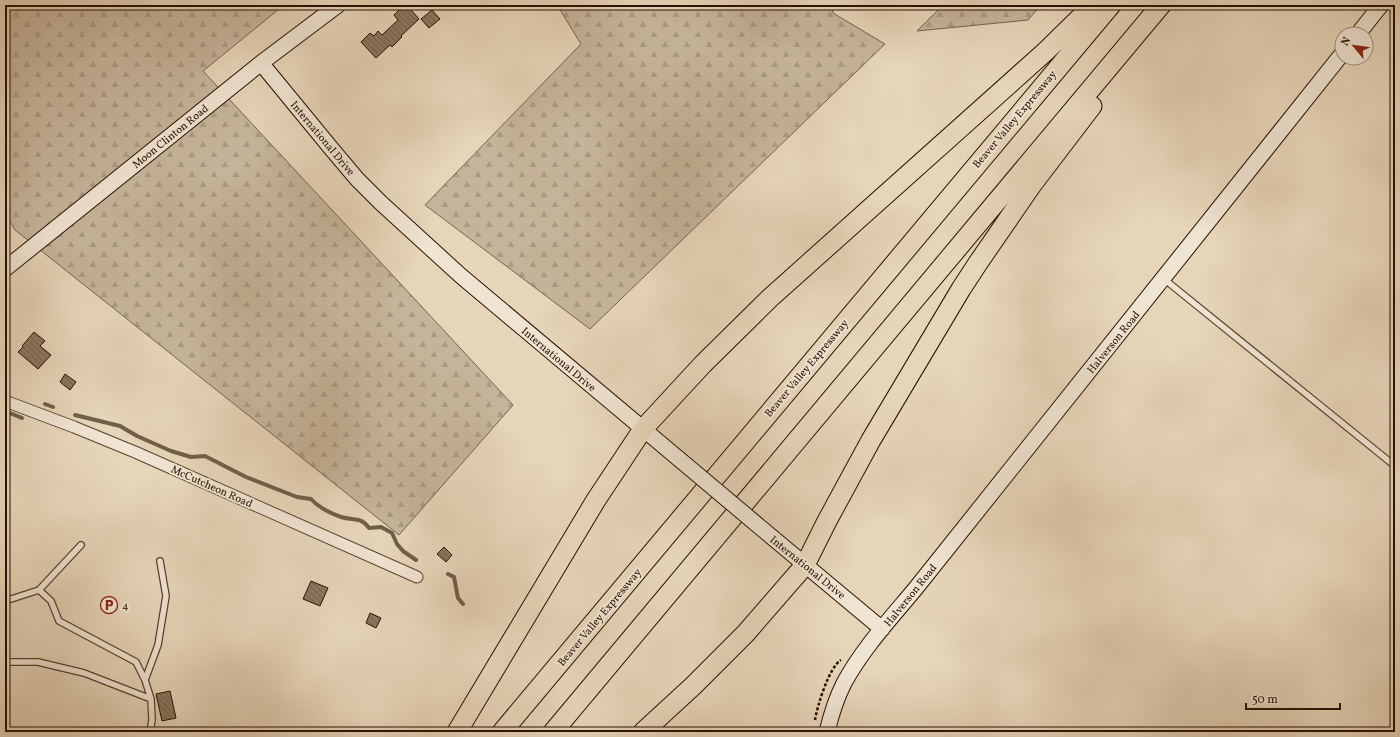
<svg xmlns="http://www.w3.org/2000/svg" width="1400" height="737" viewBox="0 0 1400 737" font-family="Vollkorn,serif">
<style>
.forest{fill:url(#forest-firs);stroke:#76624d}
.lines{fill:none;stroke-linecap:round;stroke-linejoin:round}
.stream{stroke:#725e49;stroke-width:4}
.building{fill:url(#building-back-hatch);stroke:#261100}
.lane-casing{stroke:#56422e;stroke-width:8}
.street-casing{stroke:#56422e;stroke-width:13}
.secondary-casing{stroke:#261100;stroke-width:17}
.highway-casing{stroke:#261100;stroke-width:21}
.path{stroke:#261100;stroke-width:2.5;stroke-dasharray:3 2;stroke-linecap:butt}
.lane{stroke:#efe4d2;stroke-width:5.5}
.street{stroke:#efe4d2;stroke-width:11}
.secondary{stroke:#efe4d2;stroke-width:15}
.highway{stroke:#e7d5b9;stroke-width:19}
.secondary-bridge-casing{stroke:#261100;stroke-width:17;stroke-linecap:butt}
.secondary-bridge{stroke:#efe4d2;stroke-width:15}
.labels{text-anchor:middle;stroke-width:4;stroke-linejoin:round;paint-order:stroke}
.street-label{font-size:11px;fill:#261100;stroke:#efe4d2}
.poi-label{font-size:11px;fill:#261100;stroke:#efe4d2;text-anchor:start}
</style>
<defs>
<pattern id="forest-firs" width="22" height="20" patternUnits="userSpaceOnUse"><rect width="22" height="20" fill="#c6b49a"/><path d="M5 1l3.5 6h-7zM16 11l3.5 6h-7z" fill="#aa9a83"/></pattern>
<pattern id="building-back-hatch" width="6" height="6" patternUnits="userSpaceOnUse"><rect width="6" height="6" fill="#8a7760"/><path d="M-1 5l2 2M0 0l6 6M5-1l2 2" fill="none" stroke="#71604d"/></pattern>
</defs>
<rect width="100%" height="100%" fill="#e7d5b9"/>
<filter id="stains"><feTurbulence type="fractalNoise" baseFrequency=".005" numOctaves="4"/><feColorMatrix values="0 0 0 0 .2 0 0 0 0 .09 0 0 0 0 .02 0 0 0 .5 -.17"/></filter>
<radialGradient id="worn" r=".72"><stop offset=".6" stop-color="#630" stop-opacity="0"/><stop offset="1" stop-color="#630" stop-opacity=".3"/></radialGradient>
<path class="forest" d="M5,5h279l-81,66 310,334 -114,130 -384,-305 -10,-17z
M557,5h276v8l52,31 -295,285 -165,-124 156,-161z
M943,5h98l-13,15 -111,11z"/>
<g class="lines">
<path class="stream" d="M45,404l8,3
M5,411l17,7
M75,415l45,11 17,10 34,15 20,6 14,-1 41,21 51,20 14,2c8,9 19,14 30,18 13,4 19,-1 28,11l12,-1 11,6 5,11 6,7 13,9
M448,574l6,3 4,21 5,6"/>
</g>
<path class="building" d="M404,5h3l12,14 -18,17 1,1 -10,10 -2,-2 -14,13 -15,-16 9,-9 4,3 4,-5 4,4 16,-15 -4,-5z
M432,10l8,9 -11,9 -8,-9z
M34,332l11,9 -5,5 11,9 -13,14 -20,-17 5,-5 -1,-1z
M65,374l11,8 -6,8 -10,-8z
M444,547l8,8 -6,7 -9,-8z
M311,581l17,7 -8,18 -17,-7z
M370,613l11,5 -5,10 -10,-5z
M170,691l6,27 -14,3 -6,-27z"/>
<g class="lines">
<g class="lane-casing">
<path id="lane" d="M1164,279l231,187
M39,590l42,-45
M5,601l34,-11 12,11 8,20 77,41 9,18 6,19 1,21 -2,12
M5,662h33l46,11 67,26
M145,680l13,-35 8,-49 -6,-35"/>
</g>
<g class="street-casing">
<path id="street" d="M5,401l69,26 61,25 282,125"/>
</g>
<g class="secondary-casing">
<path id="secondary" d="M1358,34l23,-29
M261,63l69,84 27,32 24,24 80,73 218,183
M5,269l256,-206 77,-58
M773,538l109,91
M827,732c4,-17 9,-33 17,-49 19,-35 47,-65 72,-95l426,-534"/>
</g>
<g class="highway-casing">
<path id="highway" d="M457,732l139,-232 47,-71 60,-65 67,-66 275,-246 48,-47
M502,732l609,-727
M553,732l608,-727
M643,732l50,-46 53,-53 59,-68 22,-44 44,-81 90,-151 17,-26 53,-77 61,-80"/>
</g>
<path class="path" d="M815,720c2,-13 14,-53 26,-60"/>
<use href="#lane" class="lane"/>
<use href="#street" class="street"/>
<use href="#secondary" class="secondary"/>
<use href="#highway" class="highway"/>
<g class="secondary-bridge-casing">
<path id="secondary-bridge" d="M679,459l94,79"/>
</g>
<use href="#secondary-bridge" class="secondary-bridge"/>
</g>
<defs>
<g id="parking-ring" transform="scale(0.9)"><circle r="9.5" fill="#efe4d2" stroke="#8f2418" stroke-width="1.5"/><path d="M-3.5-5.5H1a3.5 3.5 0 0 1 0 7H-1V5.5H-3.5ZM-1-3.4V-.6H.8a1.4 1.4 0 0 0 0-2.8Z" fill="#8f2418"/></g>
</defs>
<g fill-rule="evenodd">
<use href="#parking-ring" x="109" y="605"/>
</g>
<g class="labels">
<g class="street-label">
<text transform="translate(1014 119) rotate(-50)" y="4">Beaver Valley Expressway</text>
<text transform="translate(170 136) rotate(-39)" y="4">Moon Clinton Road</text>
<text transform="translate(323 138) rotate(50)" y="4">International Drive</text>
<text transform="translate(1113 342) rotate(-51)" y="4">Halverson Road</text>
<text transform="translate(559 359) rotate(40)" y="4">International Drive</text>
<text transform="translate(806 368) rotate(-50)" y="4">Beaver Valley Expressway</text>
<text transform="translate(212 486) rotate(24)" y="4">McCutcheon Road</text>
<text transform="translate(808 567) rotate(39)" y="4">International Drive</text>
<text transform="translate(910 595) rotate(-51)" y="4">Halverson Road</text>
<text transform="translate(599 617) rotate(-50)" y="4">Beaver Valley Expressway</text>
</g>
<g class="poi-label">
<text x="122" y="609">4</text>
</g>
</g>
<rect width="1400" height="737" fill="none" stroke="#e7d5b9" stroke-width="20"/>
<rect x="6" y="6" width="1388" height="725" fill="none" stroke="#261100" stroke-width="2"/>
<rect x="10" y="10" width="1380" height="717" fill="none" stroke="#261100"/>
<g transform="translate(1354 46) rotate(299)"><circle r="19" fill="#efe4d2" stroke="#9f907e"/>
<path d="M0-3L7 15L0 10L-7 15Z" fill="#8f2418"/>
<text y="-6" font-size="11" font-weight="bold" text-anchor="middle" fill="#261100">N</text>
</g>
<path d="M1246 703v6h94v-6" fill="none" stroke="#261100" stroke-width="2"/>
<text x="1252" y="703" font-size="12" fill="#261100" stroke="#efe4d2" stroke-width="3" paint-order="stroke">50 m</text>
<rect width="100%" height="100%" filter="url(#stains)"/>
<rect width="100%" height="100%" fill="url(#worn)"/>
</svg>
